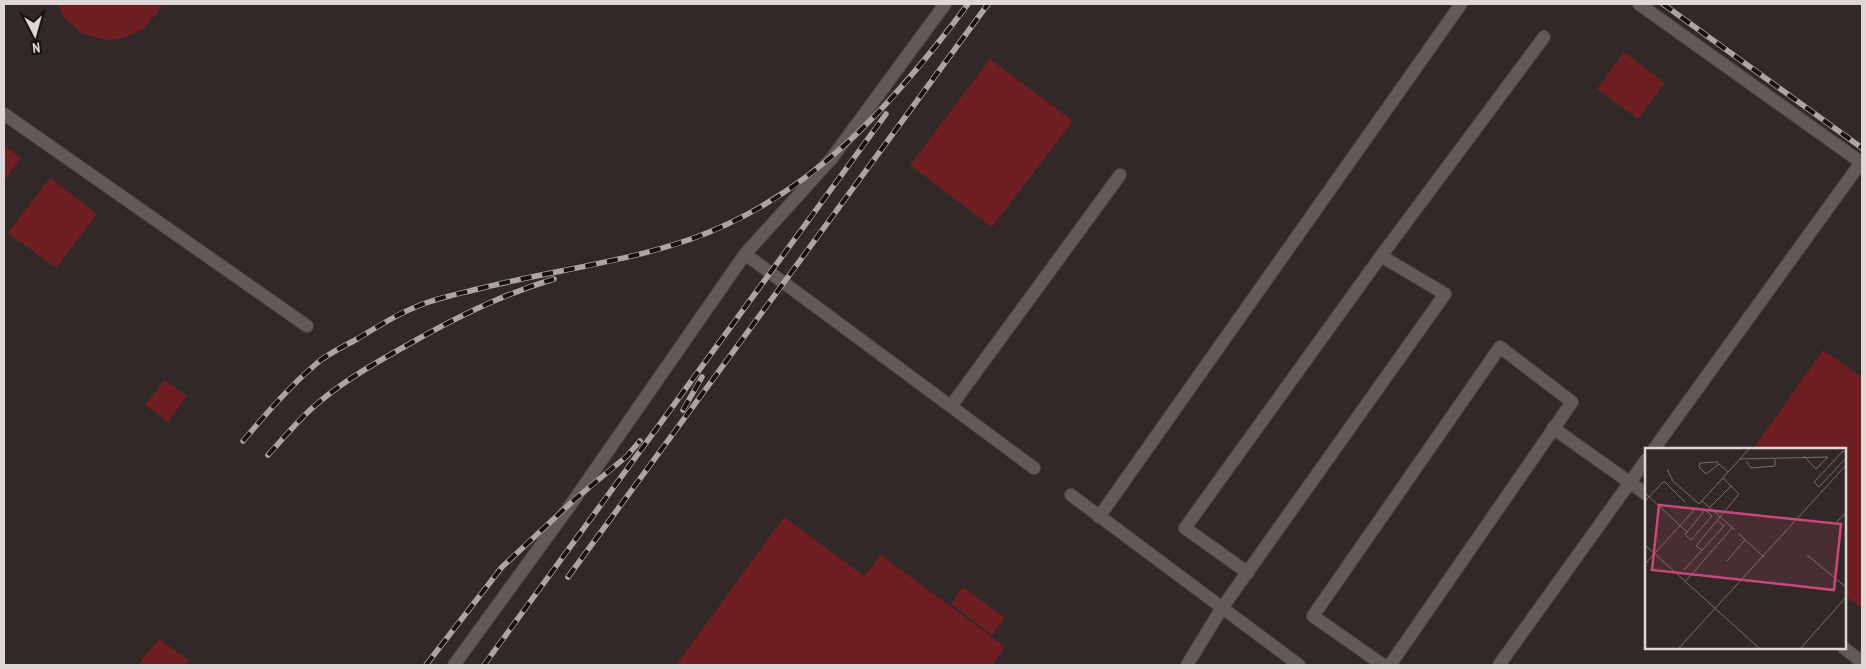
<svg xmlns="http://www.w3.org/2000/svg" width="1866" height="669" viewBox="0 0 1866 669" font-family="'PT Sans Narrow',sans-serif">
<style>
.building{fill:#6f1f22}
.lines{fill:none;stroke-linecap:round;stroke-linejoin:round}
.lane-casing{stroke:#4d4444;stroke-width:14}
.lane{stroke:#645858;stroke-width:12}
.rail-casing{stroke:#ada5a4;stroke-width:5.5}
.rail{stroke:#161211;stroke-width:4;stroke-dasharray:11;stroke-linecap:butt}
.inset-road{fill:none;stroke:#776e6d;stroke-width:1}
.view{fill:#c9487a;fill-opacity:0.15;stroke:#c9487a;stroke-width:2.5}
.inset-edge{fill:none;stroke:#ded7d7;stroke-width:2.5}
</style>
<rect width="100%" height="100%" fill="#322827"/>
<path class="building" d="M57,4h105l-4,8 -15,17 -20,9 -11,2 -11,-1 -19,-6 -17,-14z
M1624,52l41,31 -27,36 -41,-30z
M990,59l83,62 -81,106 -82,-62z
M4,146l17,12 -17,23z
M50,178l47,36 -41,54 -48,-35z
M1823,350l39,27v231l-17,-12v-147h-92z
M165,380l22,16 -19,26 -23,-17z
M784,517l80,59 17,-21 124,92 -13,18h-316z
M963,587l42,31 -13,17 -41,-31z
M159,639l30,22 -4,4h-47z"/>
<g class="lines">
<g class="lane-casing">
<path id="lane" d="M1639,4l223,159
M4,114l303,212
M745,254l289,214
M951,406l169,-231
M1553,428l93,66
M1654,449l208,-288
M1071,495l228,170
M1099,517l362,-513
M1248,573l-63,-45 196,-272 163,-219
M1844,648l18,14
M454,665l120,-165 171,-246 87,-96 113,-154
M1187,665l35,-57 223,-314 -64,-38
M1383,665l-70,-49 187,-269 72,55 -182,263
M1499,665l147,-205"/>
</g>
<use href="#lane" class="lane"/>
<g class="rail-casing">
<path id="rail" d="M1663,4l199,144
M683,410l19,-33
M243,441c23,-27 46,-54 73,-77 11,-10 27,-17 41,-25 20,-12 40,-25 61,-33 19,-8 40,-12 60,-17 71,-18 144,-26 213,-50 122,-43 203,-136 277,-235
M268,455c14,-15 27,-31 42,-45 27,-25 60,-44 92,-62 49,-28 98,-53 152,-69
M568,577l420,-573
M426,665l76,-98 72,-67 53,-44 13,-15
M484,665l402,-551"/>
</g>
<use href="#rail" class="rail"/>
</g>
<g transform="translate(1645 448)">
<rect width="201" height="201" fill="#322827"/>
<path class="inset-road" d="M10,0h21M202,5l-4,-2 -29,31 5,5 28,-30M159,8l12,13 12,-12M95,11l88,-2M101,13l5,7 24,-2v-7M74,16l-13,10 -7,-7 1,-4 17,-1 2,2 9,8M22,21l6,12 26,23 51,-56M0,45l42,39 -2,2 6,6 21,-24 -7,-6 -18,22M0,53l19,-20 21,21M57,53l33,29M65,59l21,-21 -8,-8M191,75l11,-12M93,85l26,24M0,97l115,104M57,102l-6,-4 43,-52 -8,-8M162,107l40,33M82,113l18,-21M0,116l51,-56M39,122l40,-44 -6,-5M40,134l47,-54M33,201l169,-185M155,201l47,-53"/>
<path class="view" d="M14,57l182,19 -7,66 -182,-20z"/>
<rect width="201" height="201" class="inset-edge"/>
</g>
<rect width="1866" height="669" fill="none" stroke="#ded7d7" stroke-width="10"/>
<g transform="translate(35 35) rotate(174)" stroke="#161211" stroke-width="4" paint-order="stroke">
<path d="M0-4L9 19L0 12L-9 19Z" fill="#ded7d7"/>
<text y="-8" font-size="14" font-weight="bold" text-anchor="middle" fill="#ded7d7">N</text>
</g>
</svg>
